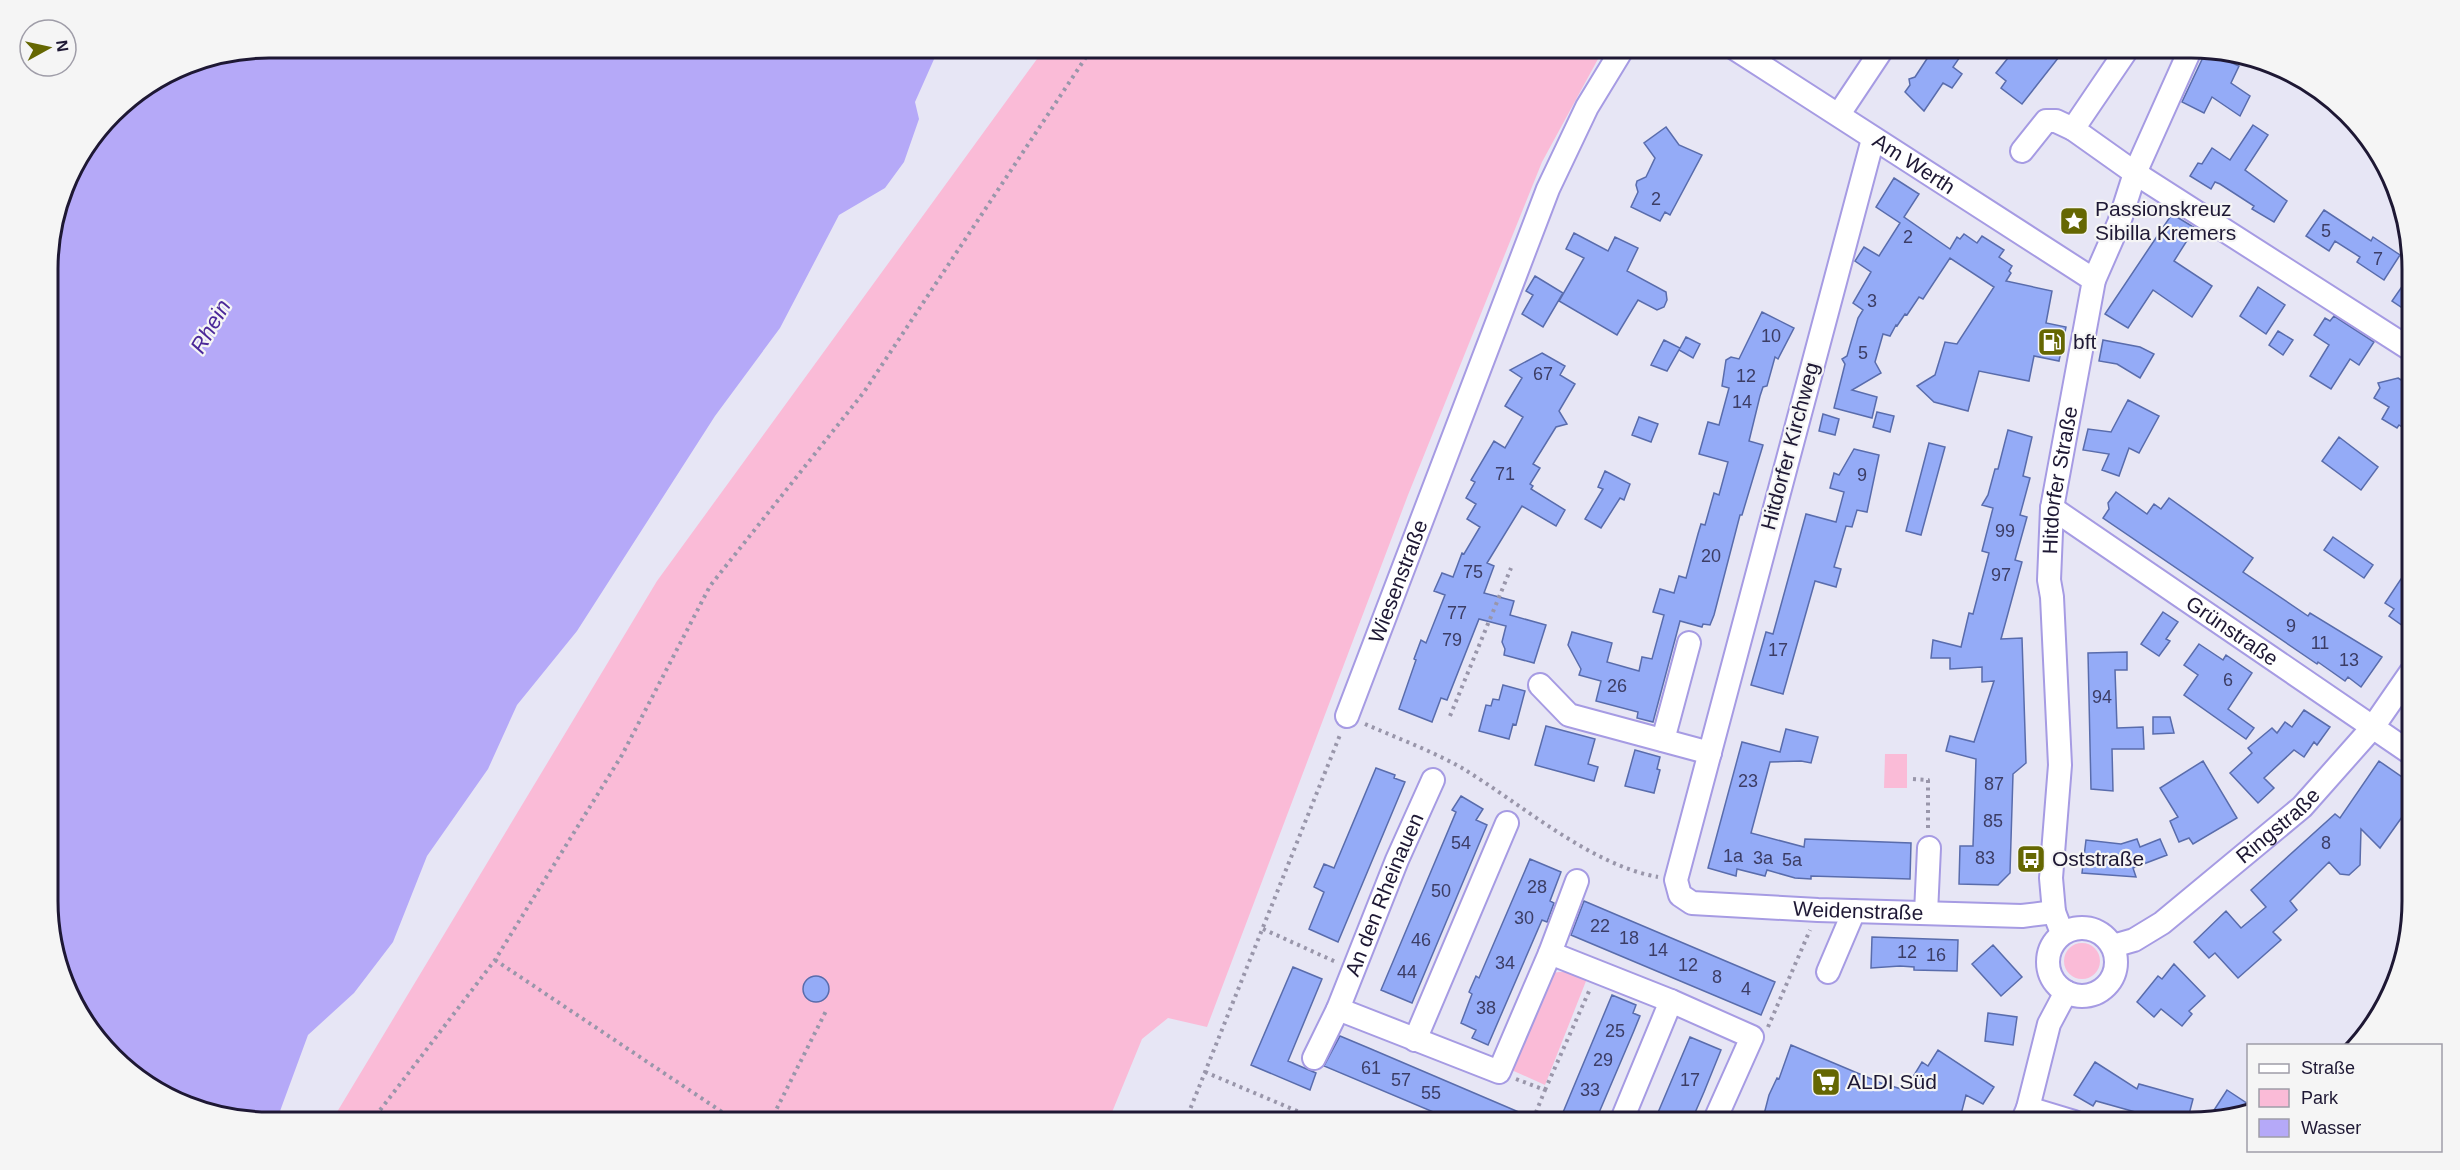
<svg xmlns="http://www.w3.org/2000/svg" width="2460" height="1170" viewBox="0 0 2460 1170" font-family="Arial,sans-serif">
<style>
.green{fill:#fabbd7}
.water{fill:#b5a9f8}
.building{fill:#94abf7;stroke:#596cac;stroke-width:1.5}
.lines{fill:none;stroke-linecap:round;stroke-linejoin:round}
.minor-casing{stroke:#a69be3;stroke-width:26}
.path{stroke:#9996aa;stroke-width:4;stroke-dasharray:3 4.5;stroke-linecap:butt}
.minor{stroke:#fff;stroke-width:22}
.labels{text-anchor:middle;stroke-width:4.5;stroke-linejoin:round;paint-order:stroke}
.number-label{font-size:18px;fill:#3c3d65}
.street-label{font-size:21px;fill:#1e1834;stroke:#f5f5f5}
.poi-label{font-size:21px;fill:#1e1834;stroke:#f5f5f5;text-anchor:start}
.water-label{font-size:22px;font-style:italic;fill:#4b2899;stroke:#f5f5f5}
.rim{fill:none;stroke:#1e1834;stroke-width:3}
</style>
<rect width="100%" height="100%" fill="#e7e6f5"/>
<path class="green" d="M1045,48h559l-62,114 -134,333 -201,532 -39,-9 -26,21 -34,83h-777l326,-541z
M1885,754h22v34h-23z
M2064 961a18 18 0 1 1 36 0a18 18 0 1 1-36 0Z
M1559,972h17l12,4 -43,109 -38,-17 44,-95z"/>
<path class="water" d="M269,48h670l-24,54 4,17 -15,43 -19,26 -46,27 -59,113 -65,88 -138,215 -60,74 -29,64 -61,87 -34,86 -39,51 -46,42 -32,87 -92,-17 -90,-69 -29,-50 -15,-56 -1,-676 22,-83 52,-68 62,-38z"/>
<path class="building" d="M1934,48h32l-13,19 9,7 -10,14 -9,-5 -19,28 -19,-19 5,-7 -1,-6 6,-2z
M2016,48h50l-44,56 -21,-16 5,-7 -10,-8z
M2206,51l33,15 -8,17 19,13 -10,20 -28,-19 -8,16 -22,-11z
M2253,125l15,10 -23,35 42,31 -13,21 -22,-13 2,-3 -34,-22 -5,-2 -4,7 -21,-13 8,-13 4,1 10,-16 18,12z
M1666,127l13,18 23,10 -32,60 -5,-3 -5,9 -29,-14 7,-15 -2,-7 1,-4 9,-4 9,-19 -11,-15z
M1894,178l25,16 -15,23 46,32 7,-12 3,2 4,-5 13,9 5,-7 22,14 -5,7 13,9 -3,5 2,2 -5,8 46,10 -6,32 20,4 -7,34 -25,-5 -5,25 -50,-10 -11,40 -34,-9 -17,-16 18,-11 10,-33 12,2 37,-57 -44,-29 -27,41 -4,-2 -12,18 -2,-1 -8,12 -1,-1 -6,11 -7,-2 -8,28 6,11 -29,17 25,7 -5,21 -38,-10 11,-44 -3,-5 5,-3 11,-38 5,-8 -10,-7 18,-31 -16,-11 9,-14 15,9 21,-33 -24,-16z
M2324,210l47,31 2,-4 27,18 -16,25 -27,-18 3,-5 -25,-16 -6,10 -23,-15z
M2172,214l23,14 -21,33 38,25 -20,31 -39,-27 -25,38 -23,-14z
M1574,233l34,18 7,-14 23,11 -11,23 39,21 1,8 -3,7 -7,3 -19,-10 -21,35 -58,-34 25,-43 -18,-9z
M2410,275v38l-18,-12z
M1535,276l28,17 -20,34 -21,-13 11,-19 -7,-4z
M2258,287l27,18 -19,29 -26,-18z
M1762,312l32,16 -16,31 -3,-2 -8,29 -4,1 -3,9 -11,45 14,4 -21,70h-2l-26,100 -4,10 -7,-1 -1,3 -22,-6 -27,101 -16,-4 1,-6 -42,-11 5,-20 -22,-6 2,-6 -13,-24 4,-13 40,11 -5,19 32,9 3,-14 10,2 12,-44 -11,-3 7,-23 14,4 5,-17 7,2 12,-44 3,-10 4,1 9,-32 5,2 9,-33 -29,-8 9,-32 11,3 10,-37 -7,-2 4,-26 5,-3 8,2z
M2334,316l40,26 -15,23 -9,-6 -19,30 -21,-13 19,-31 -15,-10 11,-17 5,3z
M2278,331l15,9 -10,15 -14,-10z
M1686,337l14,7 -7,14 -14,-8z
M1664,340l16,8 -13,23 -16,-6z
M2103,340l37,7 14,7 -14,24 -23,-14 -18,-3z
M1542,353l23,13 -5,9 15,9 -16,27 8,13 -11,3 -23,37 7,4 -10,16 3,2 -2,3 34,21 -9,16 -34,-20 -35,57 7,3 -10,27 30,8 -4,14 36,10 -12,38 -30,-8 1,-6 -3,-7 4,-16 -27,-7 -32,81 -6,-2 -9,24 -33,-13 17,-49 -2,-1 7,-19 5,3 19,-48 -11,-4 8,-18 11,4 9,-24 2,1 16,-27 -13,-8 9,-15 -10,-6 9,-16 -4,-2 23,-39 11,7 18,-31 -18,-11 17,-28 -12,-8z
M2398,378l13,8v47l-12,-8 -2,3 -15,-9 7,-12 -15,-9 6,-10 -2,-5z
M2128,400l31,16 -20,37 -10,-5 -10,28 -17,-6 7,-16 -26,-4 5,-21 23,3z
M1877,412l17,4 -4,16 -17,-5z
M1823,414l16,5 -4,16 -16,-4z
M1639,417l19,7 -7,18 -19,-7z
M2008,430l24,7 -9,39 7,2 -10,37 7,2 -12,43 7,2 -21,77 21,-1 4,125 -13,11 -3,99 -12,12 -39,-1 1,-38h13l3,-87 -30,-8 4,-15 24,6 20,-61 -12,1v-15l-32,2v-11h-19l2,-18 28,7 8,-34 4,1 16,-61 -7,-2 11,-43 -11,-3 6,-10 7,-26h3z
M2339,437l39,30 -17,23 -39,-29z
M1929,443l16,4 -24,88 -15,-4z
M1854,449l25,6 -12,57 -10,-2 -5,17 -6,-1 -12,41 7,2 -5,18 -21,-6 -32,113 -32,-9 15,-53 7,2 33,-120 30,8 8,-30 -14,-4 4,-15 5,2z
M1605,471l25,13 -6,16 -4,-2 -19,30 -16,-9 18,-30 -5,-2z
M2116,492l31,22 7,-10 7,5 8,-11 84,60 -10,14 65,44 2,-3 72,44 -21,30 -13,-10 -3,4 -27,-19 -1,2 -214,-146 6,-9 -1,-6z
M2333,537l40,28 -9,13 -40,-28z
M2411,564v51l-8,11 -14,-10 5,-7 -9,-6z
M2163,612l15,10 -12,17 4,2 -11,15 -18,-12z
M2199,644l24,16 3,-5 26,18 -24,36 26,19 -8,11 -62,-44 14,-20 -14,-10z
M2127,652v18h-12l2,58 26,-1 1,22h-32l1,42 -22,-2 -3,-136z
M1503,685l22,6 -9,34 -3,-1 -4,15 -30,-8 7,-26 5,1 2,-7 6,1z
M2304,710l26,17 -13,18 -3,-3 -10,15 -10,-7 -30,28 10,10 -16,15 -28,-30 22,-20 -4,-5 24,-20 5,5 8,-11 7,5z
M2153,717h17l4,16 -21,1z
M1546,726l49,13 -7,25 10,3 -4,14 -59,-16z
M1786,729l32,8 -7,26 -10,-2 -31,1 -19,71 53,14 1,-8 106,4 -1,36 -99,-3v3l-16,-1 -28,-8 -2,6 -28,-7 -1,7 -28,-8 34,-126 38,10z
M1635,750l25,7 -3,12 3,1 -6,23 -29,-7z
M2203,761l34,57 -44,26 -4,-6 -10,4 -9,-21 8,-4 -18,-29z
M2379,761l33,23v19l-32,45 -19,-19 -1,36 -11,10 -9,-1 -11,-12 -39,39 7,9 -24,22 8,8 -43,38 -23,-25 -6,5 -15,-16 32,-31 15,17 25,-21 -15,-17 84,-76 5,4z
M1376,768l19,7 -1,3 11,4 -67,160 -29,-13 15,-37 -10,-5 10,-23 10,4z
M1461,796l22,13 -7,11 11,5 -75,178 -31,-13 75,-178 -4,-2z
M2137,839l3,8 20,-8 7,16 -34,13 3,9 -54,-4 4,-33 35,4z
M1530,859l31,13 -11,29 4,2 -7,19 -5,-2 -54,125 -16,-7 4,-8 -15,-7 11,-29 -3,-2 7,-16 3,2z
M1584,901l191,81 -14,33 -190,-80z
M1872,937l86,3 -1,31 -43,-1v-3l-14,-1 -29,2z
M1993,945l29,32 -21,19 -29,-32z
M2174,964l31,32 -16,15 3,3 -10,12 -21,-17 -7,8 -17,-15 21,-26 4,3z
M1293,967l29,12 -34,82 28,12 -6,17 -59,-25z
M803 989a13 13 0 1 1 26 0a13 13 0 1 1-26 0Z
M1612,995l24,10 -3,8 7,3 -7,17 -38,89h-36z
M1988,1013l29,4 -4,28 -28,-4z
M1340,1036l31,13 171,73h-85l-133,-56z
M1690,1037l31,13 -17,42 -13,30h-37z
M1791,1045l90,38 24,7 17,-28 6,4 10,-16 56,37 -11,17 -17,-9 -7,27h-197l7,-27 8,-17 2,1z
M2095,1062l42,27 2,-5 54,15 -6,23h-32l-17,-5 1,-4 -43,-12 -3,5 -19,-11z
M2227,1090l21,14v9l-41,8z"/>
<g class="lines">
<g class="minor-casing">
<g id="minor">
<path id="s1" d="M1734,48l360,232"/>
<path d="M2128,48l-55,81 62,44 275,176"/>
<path d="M1839,114l44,-66"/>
<path id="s2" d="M1873,139l-197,741 4,15 12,8 126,7 204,6 32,-4"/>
<path d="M2022,151l24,-30h10l17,8"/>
<path id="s3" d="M2052,508l360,246"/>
<path d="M1540,685l29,30 141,38"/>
<path id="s4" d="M1347,716l201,-527 39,-82 36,-59"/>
<path d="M1663,740l26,-97"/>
<path d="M1926,913l3,-65"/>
<circle cx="2082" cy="962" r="34"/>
<path id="s5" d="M2062,933l-8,-21 -3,-34 9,-113 -8,-168 -3,-17 3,-72 42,-228 25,-57 16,-50 56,-125"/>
<path id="s6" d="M2113,946l21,-6 28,-17 140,-116 71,-80 38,-55"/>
<path d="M1550,953l121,48"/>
<path d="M1828,972l26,-61"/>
<path d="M1338,1009l161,63 51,-119 27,-72"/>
<path d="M1415,1040l92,-217"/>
<path id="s7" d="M1314,1058l24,-49 59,-149 36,-80"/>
<path d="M2028,1108l46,14"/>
<path d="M1621,1122l50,-121 81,36 -38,85"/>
<path d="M2022,1122l6,-14 21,-84 17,-32"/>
</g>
</g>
<path class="path" d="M1450,716l61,-148
M1365,724c32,14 67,27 97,44 58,35 128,97 196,109
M1913,779l15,1v51
M1263,929l73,33
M495,960l242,162
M1768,1027l42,-97
M1205,1072l118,50
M1516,1079l29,11 -13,32
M1545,1090l45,-101
M371,1122l124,-162 127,-205 88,-169 154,-194 228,-344
M770,1122l56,-111
M1185,1122l155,-387"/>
<use href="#minor" class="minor"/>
</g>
<defs>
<g id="sight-square" transform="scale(1.5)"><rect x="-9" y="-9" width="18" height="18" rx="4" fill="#656702" stroke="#f5f5f5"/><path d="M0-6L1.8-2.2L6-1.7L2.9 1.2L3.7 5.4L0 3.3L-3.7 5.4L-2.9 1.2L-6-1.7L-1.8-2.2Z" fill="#fff"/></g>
<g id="fuel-square" transform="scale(1.5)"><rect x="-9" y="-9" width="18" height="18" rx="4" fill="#656702" stroke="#f5f5f5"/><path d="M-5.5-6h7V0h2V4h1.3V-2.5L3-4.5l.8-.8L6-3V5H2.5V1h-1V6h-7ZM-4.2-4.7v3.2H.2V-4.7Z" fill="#fff"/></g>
<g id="bus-square" transform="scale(1.5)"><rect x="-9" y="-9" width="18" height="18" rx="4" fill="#656702" stroke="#f5f5f5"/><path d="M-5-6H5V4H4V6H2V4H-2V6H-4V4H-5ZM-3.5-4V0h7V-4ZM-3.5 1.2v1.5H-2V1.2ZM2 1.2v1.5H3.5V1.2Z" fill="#fff"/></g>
<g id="supermarket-square" transform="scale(1.5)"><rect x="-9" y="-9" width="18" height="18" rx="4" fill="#656702" stroke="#f5f5f5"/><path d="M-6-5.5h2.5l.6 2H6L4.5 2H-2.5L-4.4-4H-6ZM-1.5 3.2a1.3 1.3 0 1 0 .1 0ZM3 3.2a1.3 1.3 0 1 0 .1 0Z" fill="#fff"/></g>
</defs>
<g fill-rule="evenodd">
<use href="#sight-square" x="2074" y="221"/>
<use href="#fuel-square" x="2052" y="342"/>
<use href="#bus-square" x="2031" y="859"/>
<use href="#supermarket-square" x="1826" y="1082"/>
</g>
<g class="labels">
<g class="number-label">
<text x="1656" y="205">2</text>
<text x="2326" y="237">5</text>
<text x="1908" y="243">2</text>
<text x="2378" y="265">7</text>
<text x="1872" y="307">3</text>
<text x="1771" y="342">10</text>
<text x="1863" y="359">5</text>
<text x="1543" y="380">67</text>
<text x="1746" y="382">12</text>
<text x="1742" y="408">14</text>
<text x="1505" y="480">71</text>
<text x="1862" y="481">9</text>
<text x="2005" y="537">99</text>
<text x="1711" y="562">20</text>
<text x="1473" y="578">75</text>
<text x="2001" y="581">97</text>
<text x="1457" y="619">77</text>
<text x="2291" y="632">9</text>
<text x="1452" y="646">79</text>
<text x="2320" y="649">11</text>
<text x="1778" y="656">17</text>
<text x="2349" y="666">13</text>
<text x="2228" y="686">6</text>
<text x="1617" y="692">26</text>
<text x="2102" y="703">94</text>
<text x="1748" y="787">23</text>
<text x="1994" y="790">87</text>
<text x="1993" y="827">85</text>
<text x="1461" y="849">54</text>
<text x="2326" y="849">8</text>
<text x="1733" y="862">1a</text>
<text x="1763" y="864">3a</text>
<text x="1985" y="864">83</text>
<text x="1792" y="866">5a</text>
<text x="1537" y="893">28</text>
<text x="1441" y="897">50</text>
<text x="1524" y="924">30</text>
<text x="1600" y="932">22</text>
<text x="1629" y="944">18</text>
<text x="1421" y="946">46</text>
<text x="1658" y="956">14</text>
<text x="1907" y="958">12</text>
<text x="1936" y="961">16</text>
<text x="1505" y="969">34</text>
<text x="1688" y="971">12</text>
<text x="1407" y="978">44</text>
<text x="1717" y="983">8</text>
<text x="1746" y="995">4</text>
<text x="1486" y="1014">38</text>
<text x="1615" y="1037">25</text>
<text x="1603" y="1066">29</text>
<text x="1371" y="1074">61</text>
<text x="1401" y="1086">57</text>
<text x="1690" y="1086">17</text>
<text x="1590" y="1096">33</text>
<text x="1431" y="1099">55</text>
</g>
<g class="street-label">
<text dy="7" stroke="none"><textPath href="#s1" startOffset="214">Am Werth</textPath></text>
<text transform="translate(1790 446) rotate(-75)" y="7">Hitdorfer Kirchweg</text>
<text dy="7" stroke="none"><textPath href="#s5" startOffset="456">Hitdorfer Straße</textPath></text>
<text dy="7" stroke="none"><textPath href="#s4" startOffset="144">Wiesenstraße</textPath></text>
<text dy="7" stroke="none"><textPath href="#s3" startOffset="218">Grünstraße</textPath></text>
<text dy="7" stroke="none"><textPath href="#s6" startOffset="206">Ringstraße</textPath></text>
<text dy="7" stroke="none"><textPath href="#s7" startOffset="178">An den Rheinauen</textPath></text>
<text dy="7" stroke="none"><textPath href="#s2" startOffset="963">Weidenstraße</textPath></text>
</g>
<g class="poi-label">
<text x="2095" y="216">Passionskreuz<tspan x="2095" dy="24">Sibilla Kremers</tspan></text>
<text x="2073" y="349">bft</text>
<text x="2052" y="866">Oststraße</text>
<text x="1847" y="1089">ALDI Süd</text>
</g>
<g class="water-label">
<text transform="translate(210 326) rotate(-60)" y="8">Rhein</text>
</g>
</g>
<path d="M0 0H2460V1170H0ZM269 58H2191A211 211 0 0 1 2402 269V901A211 211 0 0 1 2191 1112H269A211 211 0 0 1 58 901V269A211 211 0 0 1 269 58Z" fill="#f5f5f5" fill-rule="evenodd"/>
<path class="rim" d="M269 58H2191A211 211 0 0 1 2402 269V901A211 211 0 0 1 2191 1112H269A211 211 0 0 1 58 901V269A211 211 0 0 1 269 58Z"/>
<rect x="2247" y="1044" width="195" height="108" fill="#f5f5f5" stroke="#9f9da8" stroke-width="1.5"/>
<rect x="2259" y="1064" width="30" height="9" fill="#ffffff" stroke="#9f9da8" stroke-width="1.5"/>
<text x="2301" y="1074" font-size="18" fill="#1e1834">Straße</text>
<rect x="2259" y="1089" width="30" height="18" fill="#fabbd7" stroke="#9f9da8" stroke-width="1.5"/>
<text x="2301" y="1104" font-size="18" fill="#1e1834">Park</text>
<rect x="2259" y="1119" width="30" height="18" fill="#b5a9f8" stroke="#9f9da8" stroke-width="1.5"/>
<text x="2301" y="1134" font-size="18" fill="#1e1834">Wasser</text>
<g transform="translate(48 48) rotate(82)"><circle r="28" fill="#f5f5f5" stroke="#9f9da8" stroke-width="1.5"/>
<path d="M0-4.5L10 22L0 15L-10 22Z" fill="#656702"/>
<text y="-9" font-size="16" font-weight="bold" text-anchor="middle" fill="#1e1834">N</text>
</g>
</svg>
